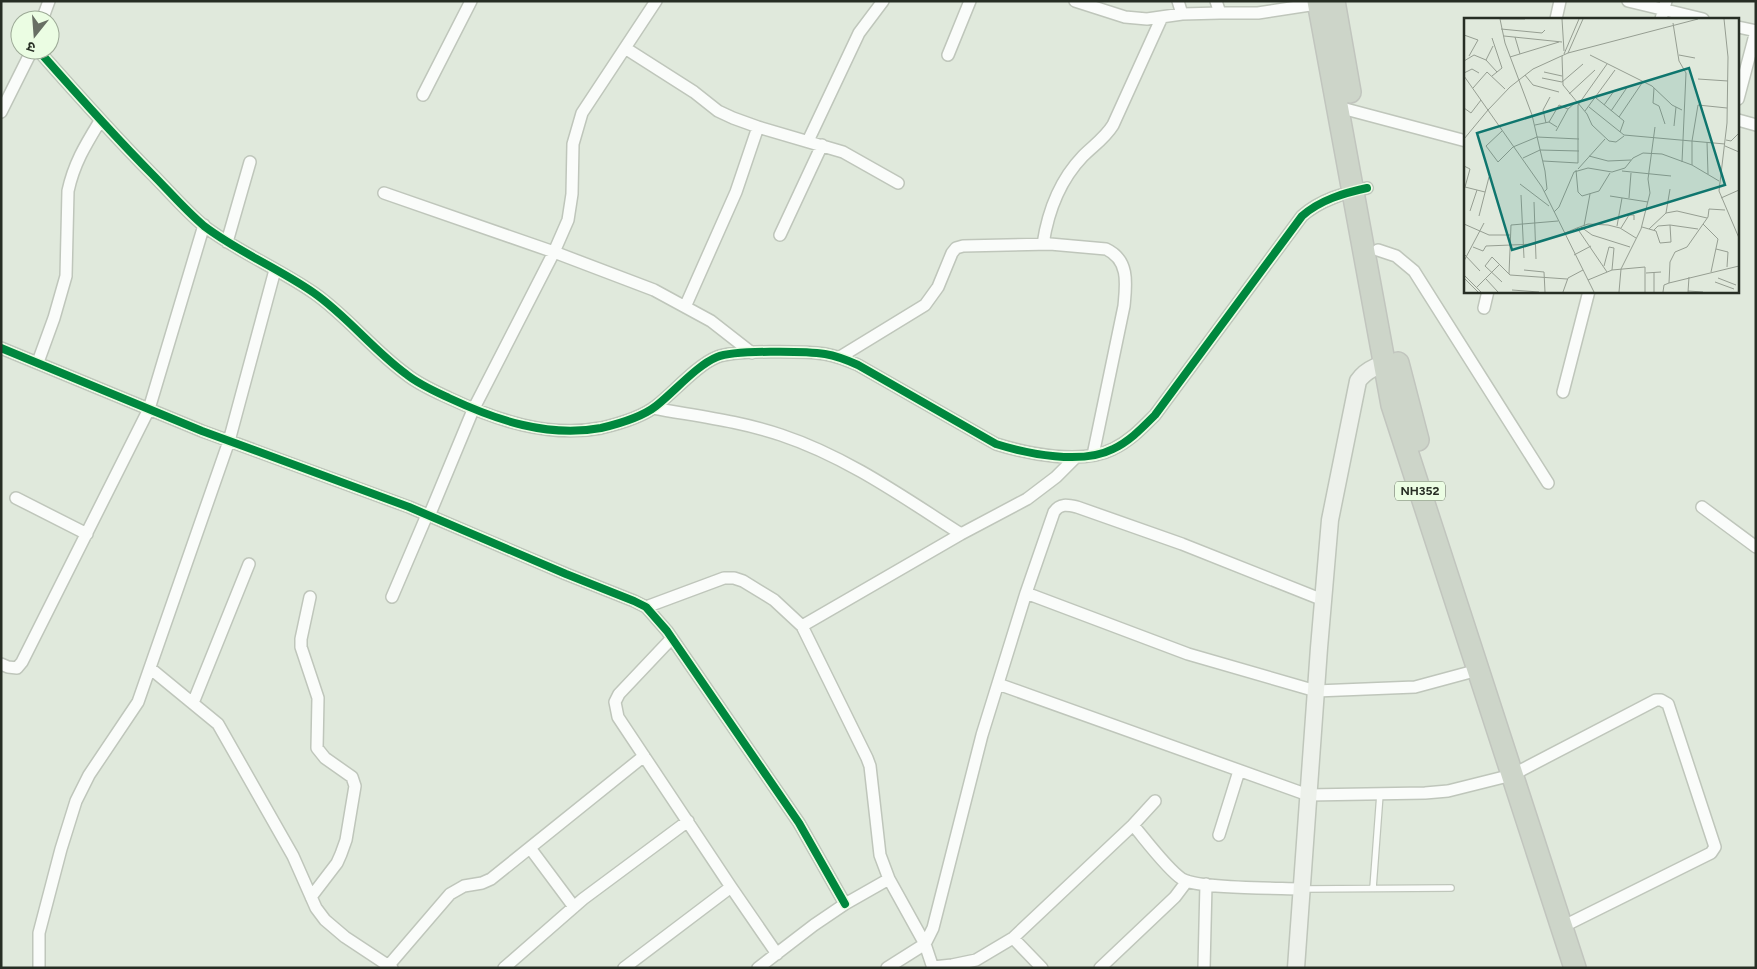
<svg xmlns="http://www.w3.org/2000/svg" width="1757" height="969" viewBox="0 0 1757 969" font-family="Figtree,'Noto Sans Devanagari',sans-serif">
<style>
.lines{fill:none;stroke-linecap:round;stroke-linejoin:round}
.lane-casing{stroke:#bfc6bb;stroke-width:8}
.street-casing{stroke:#bfc6bb;stroke-width:14}
.secondary-casing{stroke:#bfc6bb;stroke-width:19}
.highway-casing{stroke:#c1c5be;stroke-width:24}
.lane{stroke:#fafcfa;stroke-width:5.5}
.street{stroke:#fafcfa;stroke-width:11}
.secondary{stroke:#edf1eb;stroke-width:16}
.highway{stroke:#cdd5c9;stroke-width:21}
.cycleway-casing{stroke:#ebfde3;stroke-width:11}
.cycleway{stroke:#00873e;stroke-width:8}
.labels{text-anchor:middle;stroke-width:4;stroke-linejoin:round;paint-order:stroke}
.shield{fill:#ebfde3;stroke:#626c5d;stroke-width:1}
.shield-label{font-size:12px;font-weight:bold;fill:#272e24}
.inset-road{fill:none;stroke:#969e92;stroke-width:1}
.view{fill:#0f766e;fill-opacity:0.15;stroke:#0f766e;stroke-width:2.5}
.inset-edge{fill:none;stroke:#272e24;stroke-width:2.5}
</style>
<rect width="100%" height="100%" fill="#e0e9dc"/>
<g class="lines">
<g class="lane-casing">
<path id="lane" d="M1373,888l7,-94
M1303,889l148,-1"/>
</g>
<g class="street-casing">
<path id="street" d="M1075,1l50,16 22,2 35,-5 38,-1
M1178,1l4,13
M1216,1l4,12h38l65,-10
M1628,1l75,18
M1556,19l4,-18
M1661,19l5,-18
M42,20l7,-19
M1738,27l18,4
M625,48l69,44 24,19 15,7 25,9 85,25 55,31
M38,50c37,42 74,84 114,124 17,17 33,36 52,52 34,26 74,42 110,67 33,23 59,57 92,81 12,10 28,17 43,24 47,22 99,40 152,30 17,-4 41,-11 55,-22 18,-14 41,-41 61,-49 17,-7 89,-6 108,-3 12,2 22,6 33,11l138,79c32,10 86,21 117,5 17,-8 29,-21 42,-34l147,-199c18,-16 42,-23 65,-28
M948,55l22,-54
M423,95l48,-94
M1738,99l18,-68
M1338,107l128,34
M1,112l31,-62
M1738,120l18,5
M808,141l51,-108 24,-32
M384,193l170,59 100,38 57,31 41,32
M780,235l42,-90
M227,242l23,-80
M1043,244c5,-33 16,-63 40,-88 10,-10 22,-18 30,-31l49,-108
M1378,250l18,6 18,15 134,212
M685,307l51,-115 22,-65
M1484,308l4,-17
M1,348l201,83 207,76 157,67 68,27 12,6 21,24 132,192 46,81
M840,357l85,-52 13,-18 14,-34 4,-5 7,-2 87,-2 56,5c24,11 20,36 18,57l-31,149
M38,362l16,-44 12,-42 2,-85c6,-28 18,-47 32,-70
M1563,392l26,-101
M653,408c43,8 87,13 128,27 66,22 122,62 180,99
M16,498l71,36
M1702,507l54,40
M1026,593l162,61 128,37 99,-4 63,-17
M310,597l-9,42v8l17,51 -1,50 8,10 27,19 3,9 -9,54 -5,14 -4,9 -26,34
M392,597l35,-82 2,1 44,-106 81,-158 14,-32 4,-26 1,-50 9,-31 74,-112
M646,607l78,-29h10l9,3 31,19 28,26 65,132 3,8 10,89 9,24 36,65 8,24
M802,626l159,-92 66,-35 29,-22 20,-20
M672,638l-53,56 -4,8 3,15 113,170 46,67
M1,664l7,3 9,1 5,-6 127,-253 55,-184
M151,669l67,55 75,132 23,52 9,12 20,17 47,31
M998,684l310,111 117,-2 23,-2 64,-16 144,-75h5l7,4 47,143 -4,6 -149,74
M193,703l56,-139
M1133,825c12,14 34,44 49,54 16,10 96,9 119,10
M1219,835l20,-64
M530,848l44,59
M1013,938l29,30
M389,965l61,-71 14,-8 18,-3 9,-4 153,-123
M933,967l19,-2 24,-5 37,-22 120,-113 22,-24
M39,968v-35l22,-84 15,-48 13,-26 49,-73 91,-261 46,-171
M504,968l79,-69 105,-78
M624,968l107,-81
M758,968l56,-43 31,-21 44,-25
M887,968l38,-24 8,-16 49,-193 44,-142 28,-81c6,-9 14,-7 23,-5l105,37 141,56
M1100,968l75,-71 12,-16
M1204,968l2,-84"/>
</g>
<g class="secondary-casing">
<path id="secondary" d="M1296,968l23,-320 11,-128 28,-139c9,-13 23,-17 37,-19"/>
</g>
<g class="highway-casing">
<path id="highway" d="M1318,1l74,404 183,563
M1334,1l16,91
M1398,363l20,77"/>
</g>
<use href="#lane" class="lane"/>
<use href="#street" class="street"/>
<use href="#secondary" class="secondary"/>
<use href="#highway" class="highway"/>
<g class="cycleway-casing">
<path id="cycleway" d="M38,50c37,42 74,84 114,124 17,17 33,36 52,52 34,26 74,42 110,67 33,23 59,57 92,81 12,10 28,17 43,24 47,22 99,40 152,30 17,-4 41,-11 55,-22 18,-14 41,-41 61,-49 17,-7 89,-6 108,-3 12,2 22,6 33,11l138,79c32,10 86,21 117,5 17,-8 29,-21 42,-34l147,-199c18,-16 42,-23 65,-28
M1,348l201,83 207,76 157,67 68,27 12,6 21,24 132,192 46,81"/>
</g>
<use href="#cycleway" class="cycleway"/>
</g>
<g class="labels">
<rect class="shield" x="1395" y="481.5" width="50" height="19" rx="4"/>
<g class="shield-label">
<text x="1420" y="495">NH352</text>
</g>
</g>
<g transform="translate(1464 18)">
<rect width="275" height="275" fill="#e0e9dc"/>
<path class="inset-road" d="M36,1l5,24 27,72 13,56 2,18 -3,3M36,1h25M98,1l2,32M260,1l4,38 -1,66 -8,68 20,47M209,5l6,38 7,12 -4,89M37,11l41,4 3,-3M0,17l14,5 -9,16M40,18l58,6M51,19l5,17M104,35l130,-34M100,36l15,-35M126,37l62,31 20,19 10,5M215,37l16,3M98,38l1,29 24,29 5,11 17,16 7,1 8,-6M46,39l49,-15M22,42l7,-14M0,43l10,-6 12,5 11,12M80,54l18,4M0,55l8,-4 7,4M61,57l8,10 26,7M0,58l78,111 52,105M28,58l10,-8 -10,-30M78,60l20,4 21,-18M234,61l30,2M9,70l14,-16 18,17M190,70l-1,15 6,3 6,18M105,76l26,-24M132,80l28,23 -4,11M140,87l10,-14M125,89l35,28 101,9M0,90l7,5 10,-13M24,92l22,-23 23,-18 35,-16 15,-34M121,93l30,-41M147,93l17,-25M155,99l23,-34M85,104l10,-17 9,4M82,105l-3,-13 7,-13M71,107l14,-3 8,5M210,108l2,-19M38,113l-16,15 12,16 15,-15 24,-10 42,2M92,113l12,-22 8,-7M0,121l24,-29M262,122l5,1 8,-8M243,124l1,32M261,128l14,6M125,138l19,5 23,-1M59,140l17,-8 39,1M79,143l35,2v-58l29,-41M228,147v-24l6,-36 29,3M0,148l6,3 -5,18M114,151l27,-30M112,152l2,22 4,4 17,-5 11,-18M158,153l49,5M56,166l29,22M1,169l20,5M57,177l3,63M146,178l38,6M165,180l2,-25M257,180l18,-8M70,184l2,57M6,193l7,-21M90,194l5,-5 15,-35 14,-4 24,4 13,-4 8,-10 10,-5 19,1 30,11 27,16M202,195l4,-24M15,198l10,-39M0,206l25,11h21M239,206l15,15 -7,33M120,208l6,-32M153,208l5,-28M117,209l11,8 38,12M178,209l14,4 4,12 11,-1 -1,-17M113,210l11,-4 20,1 12,3 16,10M157,210l8,-13h5v5M185,211l17,-16 11,-2 30,7M190,212l4,-4 12,-1 28,4M101,215l12,-5 30,44M9,229l10,4 3,-5 50,-2M252,231l12,3 -1,15M0,236l16,17M110,237l17,-9M0,243l20,-38M140,248l5,-19 5,1 -2,22M60,252l20,2 1,20M182,255l15,-1M45,256l2,-49 47,-4M0,257l17,17M0,260l14,14M254,260l18,7M22,261l12,13M124,262l24,-10 33,-3v25M38,264l-17,-16 7,-9 18,18 57,4M251,264l19,7M205,265l1,-21 5,-10 12,-5 21,-30 1,-8 16,1M12,270l24,-24M48,272l27,2M224,273l15,1M99,274l5,-14 15,-8M155,274l2,-23 20,-40 9,-36 -2,-14 7,-52M190,274v-20M199,274l1,-7 5,-2 70,-17M224,274l1,-15"/>
<path class="view" d="M225,50l36,117 -213,65 -35,-117z"/>
<rect width="275" height="275" class="inset-edge"/>
</g>
<rect width="1757" height="969" fill="none" stroke="#272e24" stroke-width="5"/>
<g transform="translate(35 35) rotate(197)"><circle r="24" fill="#ebfde3" stroke="#9daa97"/>
<path d="M0-4L9 19L0 12L-9 19Z" fill="#686f64"/>
<text y="-8" font-size="14" font-weight="bold" text-anchor="middle" fill="#272e24">उ</text>
</g>
</svg>
